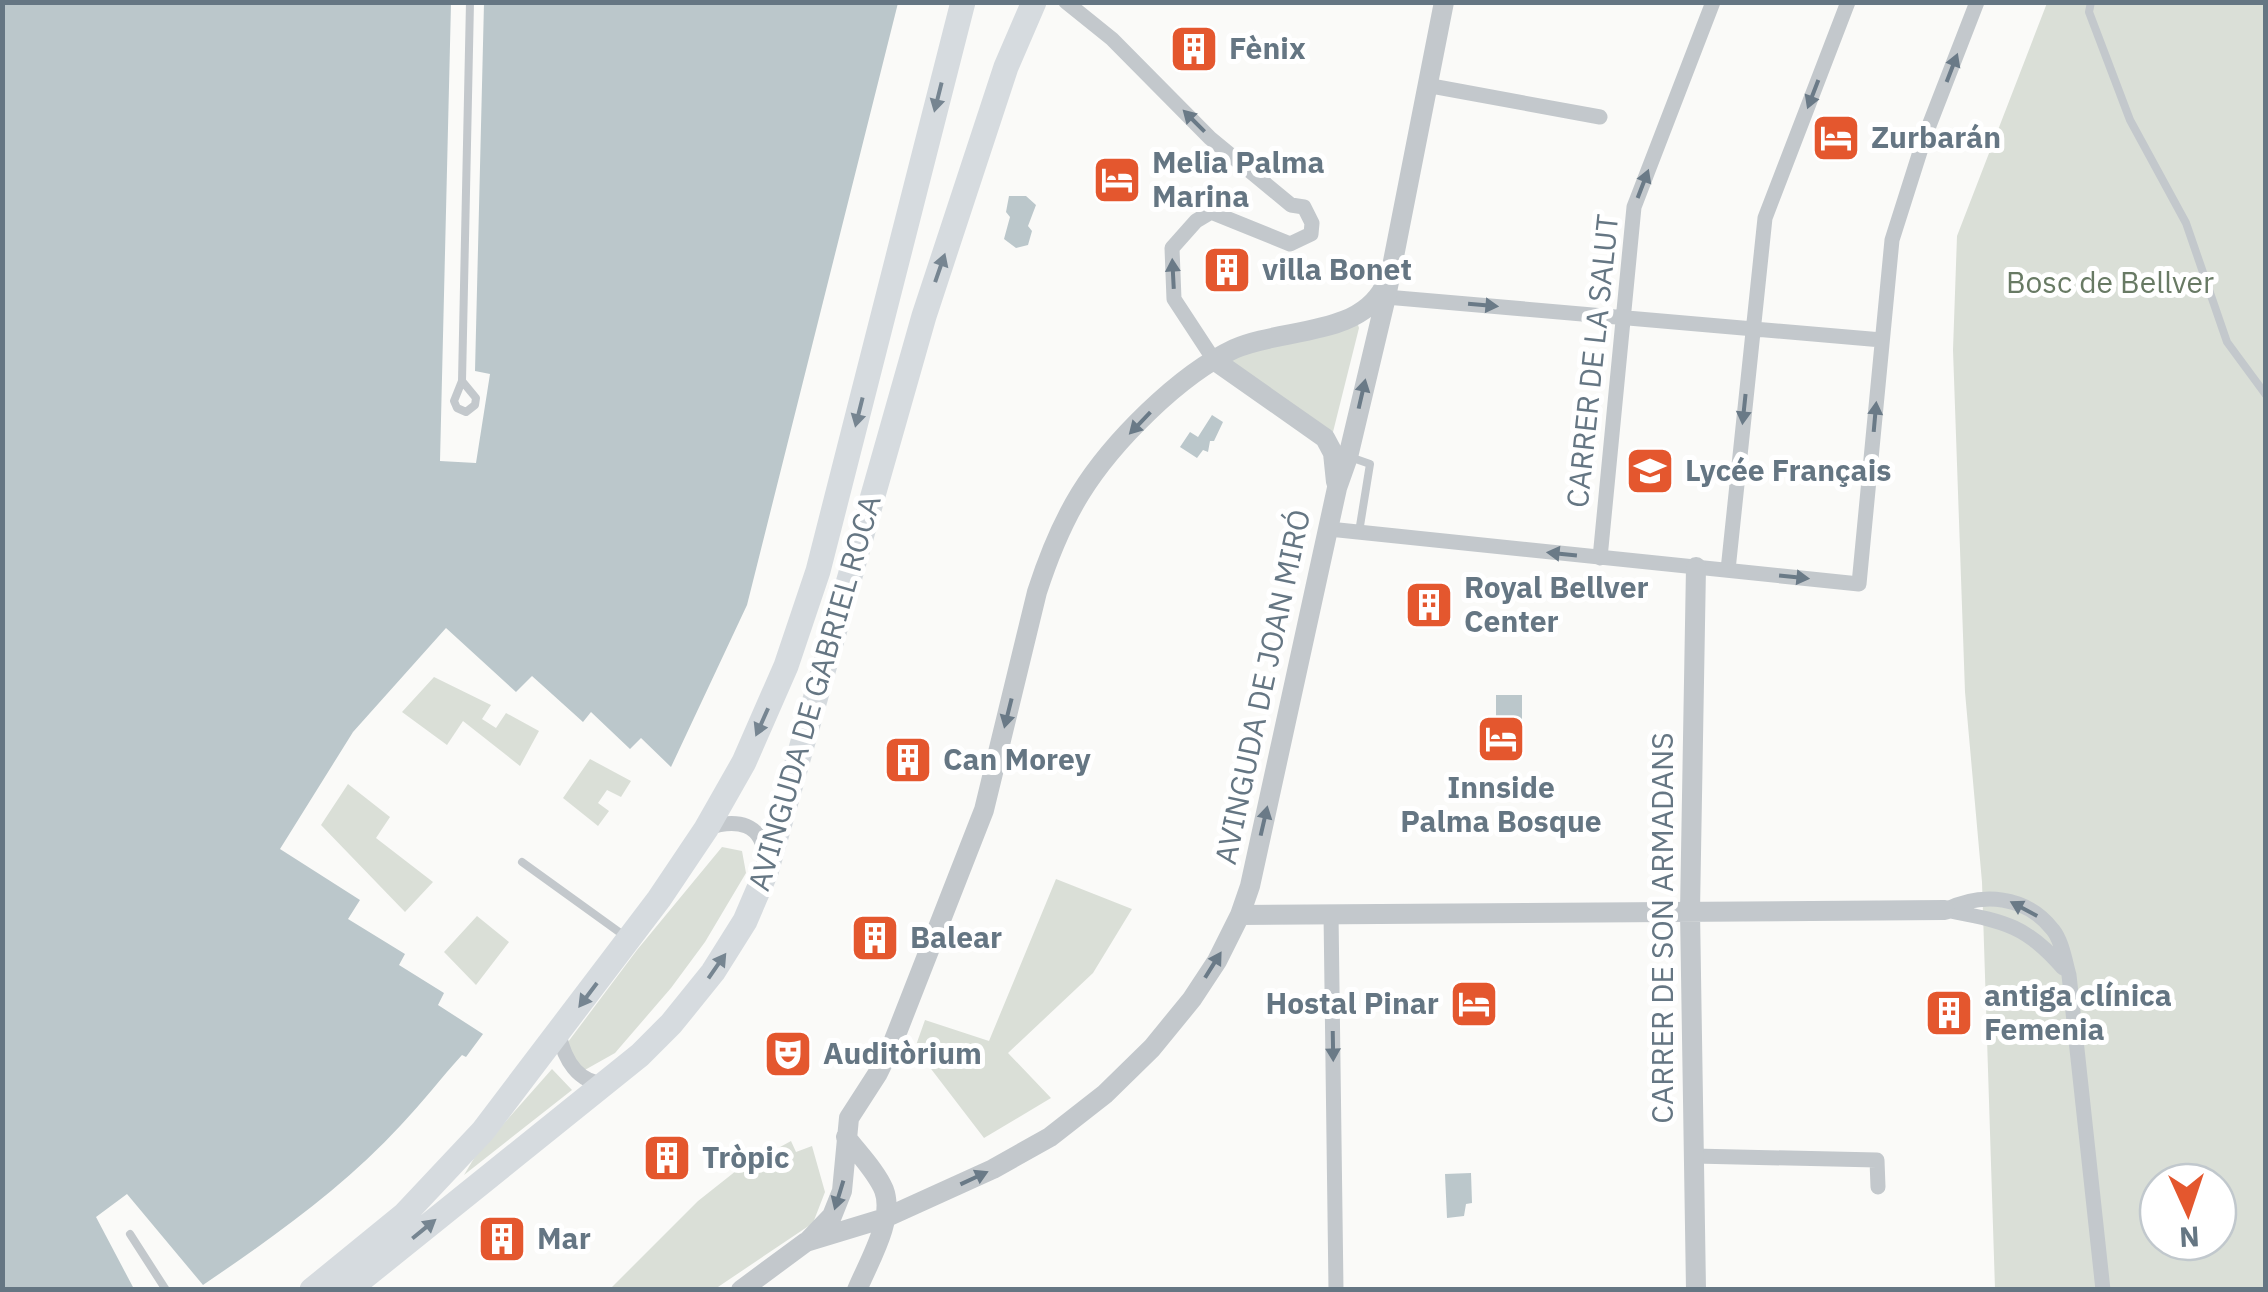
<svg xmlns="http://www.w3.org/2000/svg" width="2268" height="1292" viewBox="0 0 2268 1292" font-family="'IBM Plex Sans',sans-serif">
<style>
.green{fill:#dadfd7;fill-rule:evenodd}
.water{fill:#bbc7cb}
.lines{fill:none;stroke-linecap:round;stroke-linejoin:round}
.service{stroke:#c3c8cc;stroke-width:8}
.minor{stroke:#c3c8cc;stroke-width:15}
.tertiary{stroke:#c3c8cc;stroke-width:20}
.trunk{stroke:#d6dbdf;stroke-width:25}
.oneway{fill:#6a7a87}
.oneway2{fill:#768591}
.labels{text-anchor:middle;stroke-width:10;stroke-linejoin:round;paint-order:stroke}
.poi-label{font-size:30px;font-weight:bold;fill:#657683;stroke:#fff;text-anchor:start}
.park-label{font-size:30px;fill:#687a64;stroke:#fff}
.street-label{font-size:30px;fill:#657683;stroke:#fff}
</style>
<rect width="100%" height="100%" fill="#fafaf8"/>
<path class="green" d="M2047,3h218v1286h-270l-13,-407 -17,-190 -12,-342 4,-114zM2158,1182h60v60h-60z
M1356,318l3,10 -29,116 -116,-84z
M434,677l57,28 -9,14 14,9 10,-15 33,18 -19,35 -57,-45 -16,24 -45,-33z
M590,759l41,22 -10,16 -14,-7 -9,13 11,8 -11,15 -35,-28z
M348,784l42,33 -14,21 57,44 -28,30 -84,-87z
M722,847l20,4 4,22 -41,69 -34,46 -56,65 -32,18 -18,-25 72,-96z
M1056,879l76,30 -39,64 -85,80 43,45 -67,40 -69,-90 10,-28 64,21z
M477,916l32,26 -33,43 -32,-33z
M552,1069l20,21 -108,85 12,-20z
M791,1141l5,11 16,-6 13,46 -12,31 -98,66 -106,1 89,-89 67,-53 6,4z"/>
<path class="water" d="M3,2l448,1 -11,458 36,2 14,-89 -15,-3 9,-368h414l-151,602 -76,162 -30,-29 -11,11 -39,-37 -8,10 -51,-46 -16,16 -70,-64 -93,104 -73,117 80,51 -12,19 57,35 -6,11 45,28 -6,12 45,29 -17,23 -4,-2c-21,23 -40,48 -61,70 -57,62 -129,113 -198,160l-76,-91 -31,23 38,72h-131z
M1009,196h17l10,9 -8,21 4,5 -4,14 -12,3 -12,-9 6,-22 -4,-5z
M1212,415l11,7 -9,19h-4l-2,11 -5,-2 -6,8 -17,-11 10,-15 8,5z
M1496,695h26v53h-26z
M1471,1173l1,30 -6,1 -2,12 -17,2 -2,-44z"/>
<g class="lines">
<path class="service" d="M2091,2l-2,10 41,108 56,103 41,119 39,53
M462,381l8,-379
M462,381l14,17 -1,7 -9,7 -9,-4 -3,-7z
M1350,457l20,7 -11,68
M522,862l104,75
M130,1234l36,56"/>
<path class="minor" d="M1066,2l46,37 98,99 81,67 13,2 8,16 -1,11 -21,10 -79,-32 -15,9 -24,27 2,51 40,61
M1426,85l174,32
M1386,297l496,43
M1329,529l530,55 33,-344 33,-104 52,-134
M1600,558l34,-351 79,-205
M1728,570l37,-352 83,-216
M707,828c30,-10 56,-5 58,30
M1945,910c37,-18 81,-15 108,20 9,11 12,31 16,45l34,315
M1945,910c55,11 80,13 118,58
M1331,913l5,377
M559,1034c5,24 18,49 47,50
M1694,1156l183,4 1,27"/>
<path class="tertiary" d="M1214,360l111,78 8,15 3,29
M1240,915l705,-5
M846,1137c12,16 30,34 38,53 11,29 -16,73 -27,100
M808,1241l24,-25 10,-25 7,-73 29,-45 16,-33 90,-230 53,-218c11,-34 24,-67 43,-98 32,-52 99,-119 154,-145 47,-21 124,-12 150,-62
M741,1290l65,-48 79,-24 108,-49 57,-32 55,-43 47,-46 40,-49 25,-38 23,-46 10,-29 87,-398 11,-31 38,-160 58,-295
M1696,1290l-6,-379 6,-344"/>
<path class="trunk" d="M312,1290l92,-75 79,-84 176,-232 47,-70 38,-67 42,-96 32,-95 145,-569
M348,1290l292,-235 31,-31 42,-52 32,-51 21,-49 158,-556 82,-249 28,-65"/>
</g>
<defs><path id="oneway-solid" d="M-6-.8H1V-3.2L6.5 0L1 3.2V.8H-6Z" transform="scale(2.5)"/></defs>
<g class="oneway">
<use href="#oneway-solid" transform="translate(1952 68) rotate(-69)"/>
<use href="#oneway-solid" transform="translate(1813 94) rotate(111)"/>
<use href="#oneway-solid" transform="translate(1194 121) rotate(-135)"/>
<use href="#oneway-solid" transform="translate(1643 184) rotate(-69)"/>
<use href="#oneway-solid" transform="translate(1173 274) rotate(-93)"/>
<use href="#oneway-solid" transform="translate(1483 305) rotate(5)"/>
<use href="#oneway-solid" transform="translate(1362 394) rotate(-77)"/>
<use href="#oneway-solid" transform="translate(1744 409) rotate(96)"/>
<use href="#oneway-solid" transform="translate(1875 417) rotate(-85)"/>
<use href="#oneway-solid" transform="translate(1140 423) rotate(134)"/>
<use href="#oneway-solid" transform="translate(1562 554) rotate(-174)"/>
<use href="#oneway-solid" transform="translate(1794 577) rotate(6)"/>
<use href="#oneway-solid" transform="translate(1008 713) rotate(104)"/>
<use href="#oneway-solid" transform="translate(1264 821) rotate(-77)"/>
<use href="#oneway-solid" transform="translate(2024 909) rotate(-152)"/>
<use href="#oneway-solid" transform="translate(1213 965) rotate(-58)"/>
<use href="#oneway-solid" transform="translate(1333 1046) rotate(89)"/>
<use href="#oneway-solid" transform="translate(974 1178) rotate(-25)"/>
<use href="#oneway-solid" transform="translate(839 1195) rotate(107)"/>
</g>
<g class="oneway2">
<use href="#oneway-solid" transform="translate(938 97) rotate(104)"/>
<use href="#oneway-solid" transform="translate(940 268) rotate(-71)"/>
<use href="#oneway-solid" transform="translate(859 412) rotate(104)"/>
<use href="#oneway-solid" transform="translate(762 722) rotate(114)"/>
<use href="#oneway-solid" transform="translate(717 966) rotate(-55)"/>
<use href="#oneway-solid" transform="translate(588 995) rotate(127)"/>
<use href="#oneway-solid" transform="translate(424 1229) rotate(-39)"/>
</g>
<defs>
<g id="building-square" transform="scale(2.5)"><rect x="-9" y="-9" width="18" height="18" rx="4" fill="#e4572e" stroke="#fff"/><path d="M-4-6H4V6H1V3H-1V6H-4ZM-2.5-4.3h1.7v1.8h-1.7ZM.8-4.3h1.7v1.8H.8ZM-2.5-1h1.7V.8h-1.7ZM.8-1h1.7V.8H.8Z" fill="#fff"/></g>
<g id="hotel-square" transform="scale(2.5)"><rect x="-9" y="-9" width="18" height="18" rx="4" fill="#e4572e" stroke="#fff"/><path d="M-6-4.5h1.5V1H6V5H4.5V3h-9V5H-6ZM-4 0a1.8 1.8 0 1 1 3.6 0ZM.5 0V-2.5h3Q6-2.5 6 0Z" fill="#fff"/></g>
<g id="school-square" transform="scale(2.5)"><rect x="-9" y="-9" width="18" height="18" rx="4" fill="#e4572e" stroke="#fff"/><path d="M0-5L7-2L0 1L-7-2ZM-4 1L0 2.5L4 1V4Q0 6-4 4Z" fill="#fff"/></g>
<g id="theatre-square" transform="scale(2.5)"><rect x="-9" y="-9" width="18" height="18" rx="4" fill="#e4572e" stroke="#fff"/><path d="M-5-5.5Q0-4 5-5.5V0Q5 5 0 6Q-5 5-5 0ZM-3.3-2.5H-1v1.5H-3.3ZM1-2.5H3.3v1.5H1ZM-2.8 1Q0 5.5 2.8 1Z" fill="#fff"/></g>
</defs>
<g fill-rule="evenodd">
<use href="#building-square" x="1194" y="49"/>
<use href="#hotel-square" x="1836" y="138"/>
<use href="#hotel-square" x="1117" y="180"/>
<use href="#building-square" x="1227" y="270"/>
<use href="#school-square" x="1650" y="471"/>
<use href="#building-square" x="1429" y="605"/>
<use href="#hotel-square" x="1501" y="739"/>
<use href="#building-square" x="908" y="760"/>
<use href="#building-square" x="875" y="938"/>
<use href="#hotel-square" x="1474" y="1004"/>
<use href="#building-square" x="1949" y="1013"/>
<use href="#theatre-square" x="788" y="1054"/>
<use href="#building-square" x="667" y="1158"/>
<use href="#building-square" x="502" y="1239"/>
</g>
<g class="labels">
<g class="poi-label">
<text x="1229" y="59">Fènix</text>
<text x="1871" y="148">Zurbarán</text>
<text x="1152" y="173">Melia Palma<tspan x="1152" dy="34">Marina</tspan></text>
<text x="1262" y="280">villa Bonet</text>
<text x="1685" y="481">Lycée Français</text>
<text x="1464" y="598">Royal Bellver<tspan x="1464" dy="34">Center</tspan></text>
<text x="943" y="770">Can Morey</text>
<text x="1501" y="798" text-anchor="middle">Innside<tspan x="1501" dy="34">Palma Bosque</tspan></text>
<text x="910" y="948">Balear</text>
<text x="1984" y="1006">antiga clínica<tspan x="1984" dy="34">Femenia</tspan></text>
<text x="1439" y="1014" text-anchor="end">Hostal Pinar</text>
<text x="823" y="1064">Auditòrium</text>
<text x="702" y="1168">Tròpic</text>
<text x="537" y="1249">Mar</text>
</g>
<g class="park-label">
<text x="2110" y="293">Bosc de Bellver</text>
</g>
<g class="street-label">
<text transform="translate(1593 361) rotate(-84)" y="10">CARRER DE LA SALUT</text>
<text transform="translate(1263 687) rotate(-78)" y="10">AVINGUDA DE JOAN MIRÓ</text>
<text transform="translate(815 693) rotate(-74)" y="10">AVINGUDA DE GABRIEL ROCA</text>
<text transform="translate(1663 928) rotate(-90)" y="10">CARRER DE SON ARMADANS</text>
</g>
</g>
<rect width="2268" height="1292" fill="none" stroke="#657683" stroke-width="10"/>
<g transform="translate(2188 1212) rotate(177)"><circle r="48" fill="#ffffff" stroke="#c1c8cd" stroke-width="2.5"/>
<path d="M0-8L18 38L0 25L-18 38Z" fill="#e4572e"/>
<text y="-15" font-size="28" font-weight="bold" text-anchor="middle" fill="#657683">N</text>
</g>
</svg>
